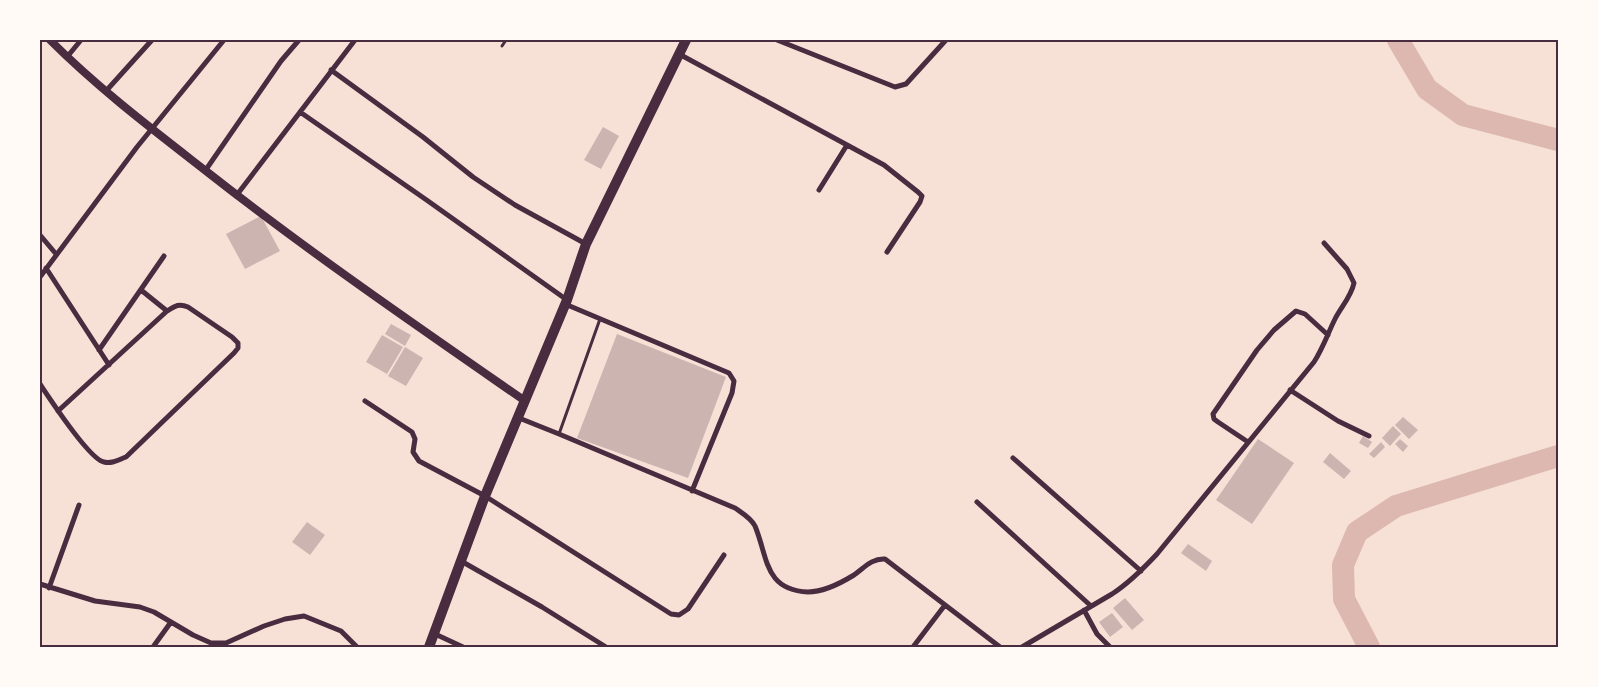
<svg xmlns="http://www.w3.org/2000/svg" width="1598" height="687" viewBox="0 0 1598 687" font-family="'Libre Baskerville',serif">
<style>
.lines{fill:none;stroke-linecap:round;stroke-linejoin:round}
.river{stroke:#dcb8b0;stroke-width:22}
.building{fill:#ccb4b1}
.service{stroke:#4a2c40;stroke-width:3}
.minor{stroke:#4a2c40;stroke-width:5}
.tertiary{stroke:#4a2c40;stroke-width:8}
.trunk{stroke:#4a2c40;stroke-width:10}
.neatline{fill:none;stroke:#4a2c40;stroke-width:2}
</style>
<rect width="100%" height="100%" fill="#f7e1d7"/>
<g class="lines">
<path class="river" d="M1398,40l29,49 36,26 95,25
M1369,647l-25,-48 -1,-34 14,-33 39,-26 162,-50"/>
</g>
<path class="building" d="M603,127l16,9 -18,33 -17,-9z
M261,216l19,35 -35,18 -19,-35z
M391,324l20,11 -6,11 -20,-12z
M617,334l109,43 -38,101 -111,-40z
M382,335l21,12 -16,27 -21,-12z
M405,347l18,11 -17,28 -18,-10z
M1403,417l15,13 -9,9 -14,-14z
M1393,426l8,8 -11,12 -8,-8z
M1363,436l9,6 -4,6 -9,-5z
M1258,439l36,24 -42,61 -36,-24z
M1400,439l8,7 -5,6 -8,-8z
M1381,442l4,5 -11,11 -5,-4z
M1330,453l21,18 -7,8 -21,-17z
M307,522l18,13 -15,20 -18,-13z
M1188,544l24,17 -6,10 -25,-18z
M1125,598l19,22 -12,10 -19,-22z
M1112,613l11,14 -13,10 -11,-15z"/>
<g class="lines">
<path class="service" d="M502,46l4,-6
M559,434l41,-115"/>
<path class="minor" d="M777,40l118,47 11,-3 40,-44
M679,54l205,111 34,27 4,4 -2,6 -33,50
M67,57l14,-17
M331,70l92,67 50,40 42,28 71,39
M106,91l46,-51
M300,112l128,89 139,99
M205,171l76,-110 18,-21
M819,190l28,-45
M236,196l119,-156
M40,235l16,19
M46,268l63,97
M40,277l97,-130 87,-107
M141,290l26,21
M565,304l164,69 5,8 -2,12 -40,98
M99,350l65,-94
M40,384c10,15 49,75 64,78 8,2 14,-2 22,-5l108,-104 4,-5v-5l-6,-6 -44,-30c-9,-4 -13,-1 -21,4l-109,100
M1290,390l48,31 31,15
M365,401l47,31 3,7 -2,13 6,9 66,35 186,118 8,1 9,-6 36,-54
M519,418l40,16 176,74c7,5 16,10 20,18 13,31 9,64 53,66 16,0 33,-9 46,-17 10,-7 18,-17 31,-16l115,88
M1248,442l-30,-20 -4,-3 -1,-5 44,-64 17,-20 22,-19 9,3 23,21
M1013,458l128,113
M977,502l114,104
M461,561l81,46 64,40
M40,584l55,17 45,6 14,5 39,23 18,8h15l38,-17 21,-7 19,-3 37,15 16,16
M49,588l30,-83
M1084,610l13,24 13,13
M435,634l28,13
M153,647l18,-25
M913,647l32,-42
M1022,647l90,-53c17,-11 31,-25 45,-40l157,-192c9,-14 14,-29 21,-43 6,-12 16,-22 19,-36l-7,-14 -23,-26"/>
<path class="tertiary" d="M50,40c48,48 102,89 156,131 103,81 211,155 319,230"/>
<path class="trunk" d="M429,647l56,-151 82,-196 19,-56 100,-204"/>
</g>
<rect width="1598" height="687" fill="none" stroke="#fffaf5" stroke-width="82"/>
<rect x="41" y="41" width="1516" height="605" class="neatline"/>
</svg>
